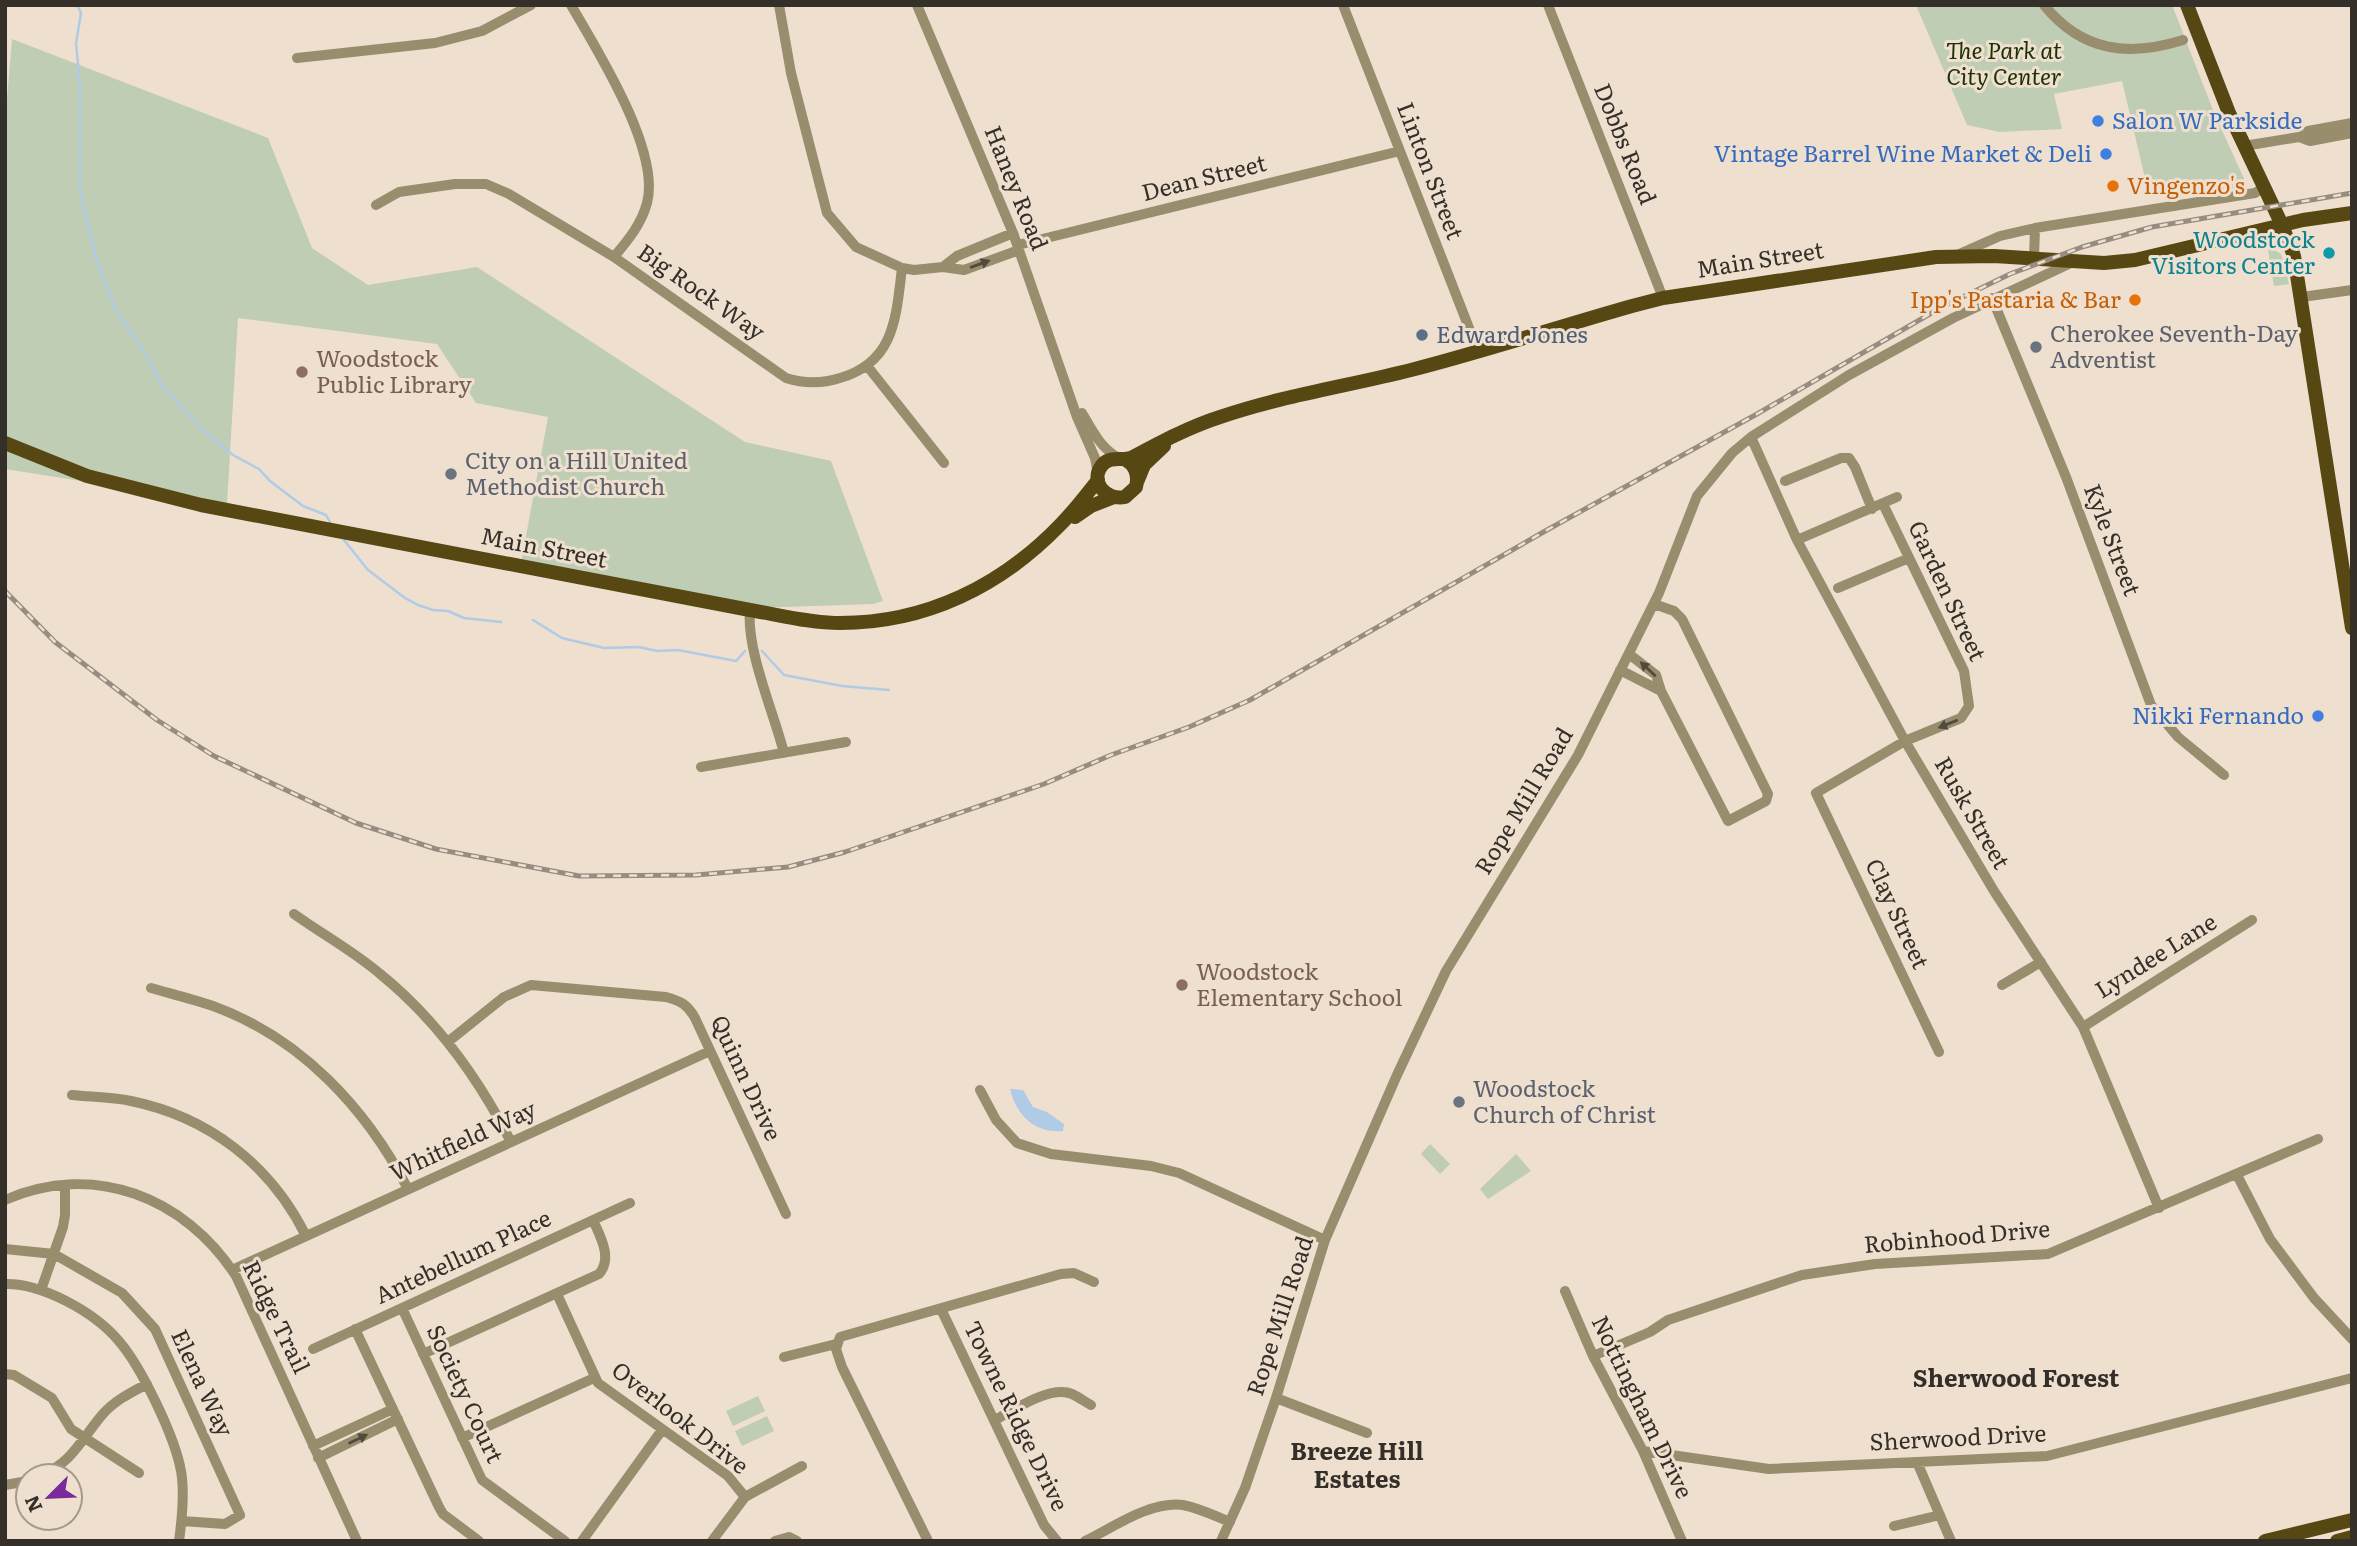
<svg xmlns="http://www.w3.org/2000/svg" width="2357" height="1546" viewBox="0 0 2357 1546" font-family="Literata,serif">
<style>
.green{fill:#bfcdb5}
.water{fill:#b0cbe5}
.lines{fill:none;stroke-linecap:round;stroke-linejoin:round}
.stream{stroke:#b0cbe5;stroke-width:2.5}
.minor{stroke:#988d6d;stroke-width:10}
.major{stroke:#574813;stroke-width:14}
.rail-casing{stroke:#968c80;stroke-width:5}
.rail{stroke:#eedfcf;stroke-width:2.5;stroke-dasharray:8;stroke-linecap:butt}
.oneway{fill:#524b3d}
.shop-dot{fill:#3f7fe0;stroke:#eedfcf;stroke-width:2.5}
.food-dot{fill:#e8710a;stroke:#eedfcf;stroke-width:2.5}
.culture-dot{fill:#0f9aa8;stroke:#eedfcf;stroke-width:2.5}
.service-dot{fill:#5c6f8a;stroke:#eedfcf;stroke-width:2.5}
.worship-dot{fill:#6b7280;stroke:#eedfcf;stroke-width:2.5}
.education-dot{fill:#8d6e63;stroke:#eedfcf;stroke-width:2.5}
.labels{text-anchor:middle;stroke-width:6;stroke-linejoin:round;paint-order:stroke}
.park-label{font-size:23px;font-style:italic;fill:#1c3203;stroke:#eedfcf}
.shop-label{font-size:23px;fill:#366cbe;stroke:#eedfcf;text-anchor:end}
.street-label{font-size:23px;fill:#342f28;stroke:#eedfcf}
.food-label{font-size:23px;fill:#c56008;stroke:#eedfcf;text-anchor:start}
.culture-label{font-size:23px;fill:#0d838f;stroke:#eedfcf;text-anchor:end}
.worship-label{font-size:23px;fill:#5b616d;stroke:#eedfcf;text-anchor:start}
.service-label{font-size:23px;fill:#4e5e75;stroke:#eedfcf;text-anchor:start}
.education-label{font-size:23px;fill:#785e54;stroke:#eedfcf;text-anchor:start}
.neighbourhood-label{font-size:24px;font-weight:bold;fill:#342f28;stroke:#eedfcf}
</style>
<rect width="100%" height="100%" fill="#eedfcf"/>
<path class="green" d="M1916,5h256l43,110 31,68 -3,4 -28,4 -18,-3 -48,7 -27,-114 -68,13 8,35 -62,3 -33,-7z
M12,39l256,99 44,110 56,37 109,-18 268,175 86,19 52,140 -10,3 -119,4 -233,-45 27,-146 -72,-14 -39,-59 -199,-26 -11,186 -222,-35v-346z
M2273,249l8,5 8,30 -15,2 -6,-36z
M1430,1144l20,20 -10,10 -19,-20z
M1516,1154l15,17 -43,28 -8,-10z
M758,1396l7,15 -32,15 -7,-15z
M767,1416l7,15 -32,15 -7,-15z"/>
<path class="water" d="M1010,1089l13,1 10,17 14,5 17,12 -1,7c-28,3 -47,-16 -53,-42z"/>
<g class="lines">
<path class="stream" d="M77,5l4,8 -5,30 4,42v106l17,71 20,50 28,41 18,34 41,44 29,24 26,14 11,12 33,25 23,9 4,7
M344,540l24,30 37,28 13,7 15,5 15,1 16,7 37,4
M533,620l29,18 42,10 35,-1 18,4 21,-1 58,11 9,-10
M762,651l22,24 58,11 47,4"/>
<path class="minor" d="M571,5c26,45 90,146 76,198 -6,22 -19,37 -33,54
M779,5l12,68 36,140 29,34 46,21 12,2 29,-3
M917,5l96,228 64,184 18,41 3,16
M1343,5l135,346
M1548,5l115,293
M2044,5c38,47 85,52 139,35
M297,58l138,-15 47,-12 49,-26
M2299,137l11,4 42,-8
M2244,146l55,-9 9,-6 44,-8
M376,205l23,-13 56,-8h31l23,10 105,63 172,121c19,6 35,6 54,0 55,-16 56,-61 62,-110
M1013,233l-56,23 -14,11 21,3 55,-20
M1018,245l382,-94
M1957,255l43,-19 35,-8 220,-35 8,-5
M2034,258l1,-30
M2302,297l50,-7
M1992,298l74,179 85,228 27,32 46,38
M868,367l76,96
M1082,413c10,17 19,36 37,45
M1751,437l46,103 108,201 89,150 89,136 76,181
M1785,481l56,-23h8l6,9 17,42
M1883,504l81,167 5,35 -8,12 -56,23 -89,52 123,259
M1797,540l100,-43
M1838,588l71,-30
M1654,604l20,7 8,8 86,175 -2,7 -38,20 -67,-130
M750,610c-4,40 24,103 34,143
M1620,670l41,21 -5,-16 -27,-21
M701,767l145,-25
M294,914c28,20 59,37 85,59 57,46 99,104 132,169
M2002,985l39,-23
M151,988c21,6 42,11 62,18 88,32 153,102 195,183
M2083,1027l169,-107
M449,1041l55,-44 27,-12 135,12c15,4 22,8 29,21l91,196
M980,1090l16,30 21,23 34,11 100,12 28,7 146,67
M72,1095c19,2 40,2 59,6 78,16 140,64 175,135
M2237,1175l33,64 44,59 38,41
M5,1200c89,-39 180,-3 231,76l121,265
M5,1249l49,5 68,39 33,36 85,186 -15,9 -43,-3
M232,1270l478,-219
M5,1284c37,-1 89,28 113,56 23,26 57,97 63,131 4,22 1,48 -2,70
M41,1290l22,-63 2,-12v-30
M1565,1291l28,65 50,95 39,90
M557,1294l41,89 130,93 17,21
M402,1308l80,172 83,61
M941,1309l79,166 24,50 13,16
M355,1329l84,178 4,7 36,27
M313,1349l317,-146
M423,1354l176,-80c14,-16 1,-38 -6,-54
M1593,1356l57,-24 18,-12 134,-45 73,-11 173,-10 270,-115
M784,1357l52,-13
M5,1374l9,1 38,23 19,31 68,44
M1276,1398l91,35
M995,1420c19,-10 55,-35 77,-26 7,3 13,8 19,11
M462,1438l132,-60
M313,1446l80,-37
M1643,1451l126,18 278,-13 305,-78
M318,1458l80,-39
M1917,1462l34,79
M40,1476c32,-13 41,-36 62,-61 12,-14 28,-22 45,-31
M5,1485l23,-4
M1894,1526l46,-11
M582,1541l80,-111
M712,1541l33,-44 57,-31
M775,1541l14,-4 8,4
M928,1541l-86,-174 -6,-18 4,-12 221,-63 13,-1 20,9
M1085,1541c29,-14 65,-40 98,-36 16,3 32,11 47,17
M1221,1541l24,-53 31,-90 49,-158 72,-165 49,-104 132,-216 81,-162 38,-97 35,-43 19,-16 98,-62 104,-57 120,-56"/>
<path class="major" d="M2187,5l42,108 53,112 12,31 58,372
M5,443l82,33 114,29 549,105c30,5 60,13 90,13 86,0 161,-37 220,-98 14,-14 26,-30 38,-45
M1126,460c10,6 13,15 10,27l-11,10c-19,4 -37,-16 -22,-33 9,-9 20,-2 30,-7 28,-15 56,-30 87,-40 61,-21 128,-31 191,-47 74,-19 147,-43 221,-64l31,-8 273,-41 58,-1 110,7 31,-3 168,-40 49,-7
M1137,482l7,-17 20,-19
M1075,517l16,-11 23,-9
M2265,1541l87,-21
M2337,1541l15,-4"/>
<g class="rail-casing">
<path id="rail" d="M5,591l50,51 102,78 57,36 142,67 80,26 143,27 117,-1 92,-8 57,-15 199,-68 67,-29 78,-28 61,-27 297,-170 210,-116 185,-107 68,-33 72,-27 70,-20 200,-34"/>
</g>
<use href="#rail" class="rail"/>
</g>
<defs><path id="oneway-solid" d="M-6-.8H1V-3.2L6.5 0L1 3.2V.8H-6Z" transform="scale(1.75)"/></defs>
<g class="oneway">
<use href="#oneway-solid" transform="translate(980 264) rotate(-20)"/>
<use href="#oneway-solid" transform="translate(1648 669) rotate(-137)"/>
<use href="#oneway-solid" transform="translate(1948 724) rotate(158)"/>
<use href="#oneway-solid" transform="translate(358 1439) rotate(-26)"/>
</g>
<g class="shop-dot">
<circle cx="2098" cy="121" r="7"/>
<circle cx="2106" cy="154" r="7"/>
<circle cx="2318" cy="716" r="7"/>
</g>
<g class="food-dot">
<circle cx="2113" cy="186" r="7"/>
<circle cx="2135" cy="300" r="7"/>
</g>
<circle class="culture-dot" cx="2329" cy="253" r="7"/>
<circle class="service-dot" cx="1422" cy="335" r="7"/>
<g class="worship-dot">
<circle cx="2036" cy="347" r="7"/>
<circle cx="451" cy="474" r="7"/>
<circle cx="1459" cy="1102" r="7"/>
</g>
<g class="education-dot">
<circle cx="302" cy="372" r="7"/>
<circle cx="1182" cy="985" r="7"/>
</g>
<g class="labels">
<g class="park-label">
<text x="2004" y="59">The Park at<tspan x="2004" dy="26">City Center</tspan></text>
</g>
<g class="shop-label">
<text x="2112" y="129" text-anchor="start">Salon W Parkside</text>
<text x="2092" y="162">Vintage Barrel Wine Market &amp; Deli</text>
<text x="2304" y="724">Nikki Fernando</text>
</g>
<g class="street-label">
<text transform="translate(1625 144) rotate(68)" y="8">Dobbs Road</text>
<text transform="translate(1430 171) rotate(69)" y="8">Linton Street</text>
<text transform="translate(1204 178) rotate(-14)" y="8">Dean Street</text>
<text transform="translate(1016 188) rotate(68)" y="8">Haney Road</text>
<text transform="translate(1760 260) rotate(-9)" y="8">Main Street</text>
<text transform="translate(701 292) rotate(35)" y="8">Big Rock Way</text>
<text transform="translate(2112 540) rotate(69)" y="8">Kyle Street</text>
<text transform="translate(544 548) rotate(11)" y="8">Main Street</text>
<text transform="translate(1947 591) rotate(65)" y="8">Garden Street</text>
<text transform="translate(1524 801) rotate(-59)" y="8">Rope Mill Road</text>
<text transform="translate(1972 813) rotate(60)" y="8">Rusk Street</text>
<text transform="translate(1897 914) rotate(65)" y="8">Clay Street</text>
<text transform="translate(2156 956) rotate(-32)" y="8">Lyndee Lane</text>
<text transform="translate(746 1078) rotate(65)" y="8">Quinn Drive</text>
<text transform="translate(463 1141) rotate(-25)" y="8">Whitfield Way</text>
<text transform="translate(1957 1237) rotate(-5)" y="8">Robinhood Drive</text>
<text transform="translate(463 1257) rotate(-25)" y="8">Antebellum Place</text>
<text transform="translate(1280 1316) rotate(-72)" y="8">Rope Mill Road</text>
<text transform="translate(276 1317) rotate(64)" y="8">Ridge Trail</text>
<text transform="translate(202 1383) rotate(65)" y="8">Elena Way</text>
<text transform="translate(465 1394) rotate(65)" y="8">Society Court</text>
<text transform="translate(1642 1407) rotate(64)" y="8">Nottingham Drive</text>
<text transform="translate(1016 1416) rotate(64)" y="8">Towne Ridge Drive</text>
<text transform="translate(680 1418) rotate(38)" y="8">Overlook Drive</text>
<text transform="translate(1958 1438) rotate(-3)" y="8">Sherwood Drive</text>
</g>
<g class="food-label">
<text x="2127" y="194">Vingenzo's</text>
<text x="2121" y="308" text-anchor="end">Ipp's Pastaria &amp; Bar</text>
</g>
<g class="culture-label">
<text x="2315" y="248">Woodstock<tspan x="2315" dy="26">Visitors Center</tspan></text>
</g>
<g class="worship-label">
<text x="2050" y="342">Cherokee Seventh-Day<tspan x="2050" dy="26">Adventist</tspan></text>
<text x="465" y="469">City on a Hill United<tspan x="465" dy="26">Methodist Church</tspan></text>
<text x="1473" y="1097">Woodstock<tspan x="1473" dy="26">Church of Christ</tspan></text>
</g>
<g class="service-label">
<text x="1436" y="343">Edward Jones</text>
</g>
<g class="education-label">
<text x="316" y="367">Woodstock<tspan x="316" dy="26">Public Library</tspan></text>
<text x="1196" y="980">Woodstock<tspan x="1196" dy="26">Elementary School</tspan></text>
</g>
<g class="neighbourhood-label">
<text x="2016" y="1387">Sherwood Forest</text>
<text x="1357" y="1460">Breeze Hill<tspan x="1357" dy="28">Estates</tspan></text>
</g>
</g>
<rect width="2357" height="1546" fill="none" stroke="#342f28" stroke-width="14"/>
<g transform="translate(49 1497) rotate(246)"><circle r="33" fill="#eedfcf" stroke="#a4998c" stroke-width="2"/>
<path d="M0-5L12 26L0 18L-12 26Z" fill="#7b2a9a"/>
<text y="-10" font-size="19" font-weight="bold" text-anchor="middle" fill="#342f28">N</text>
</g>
</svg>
